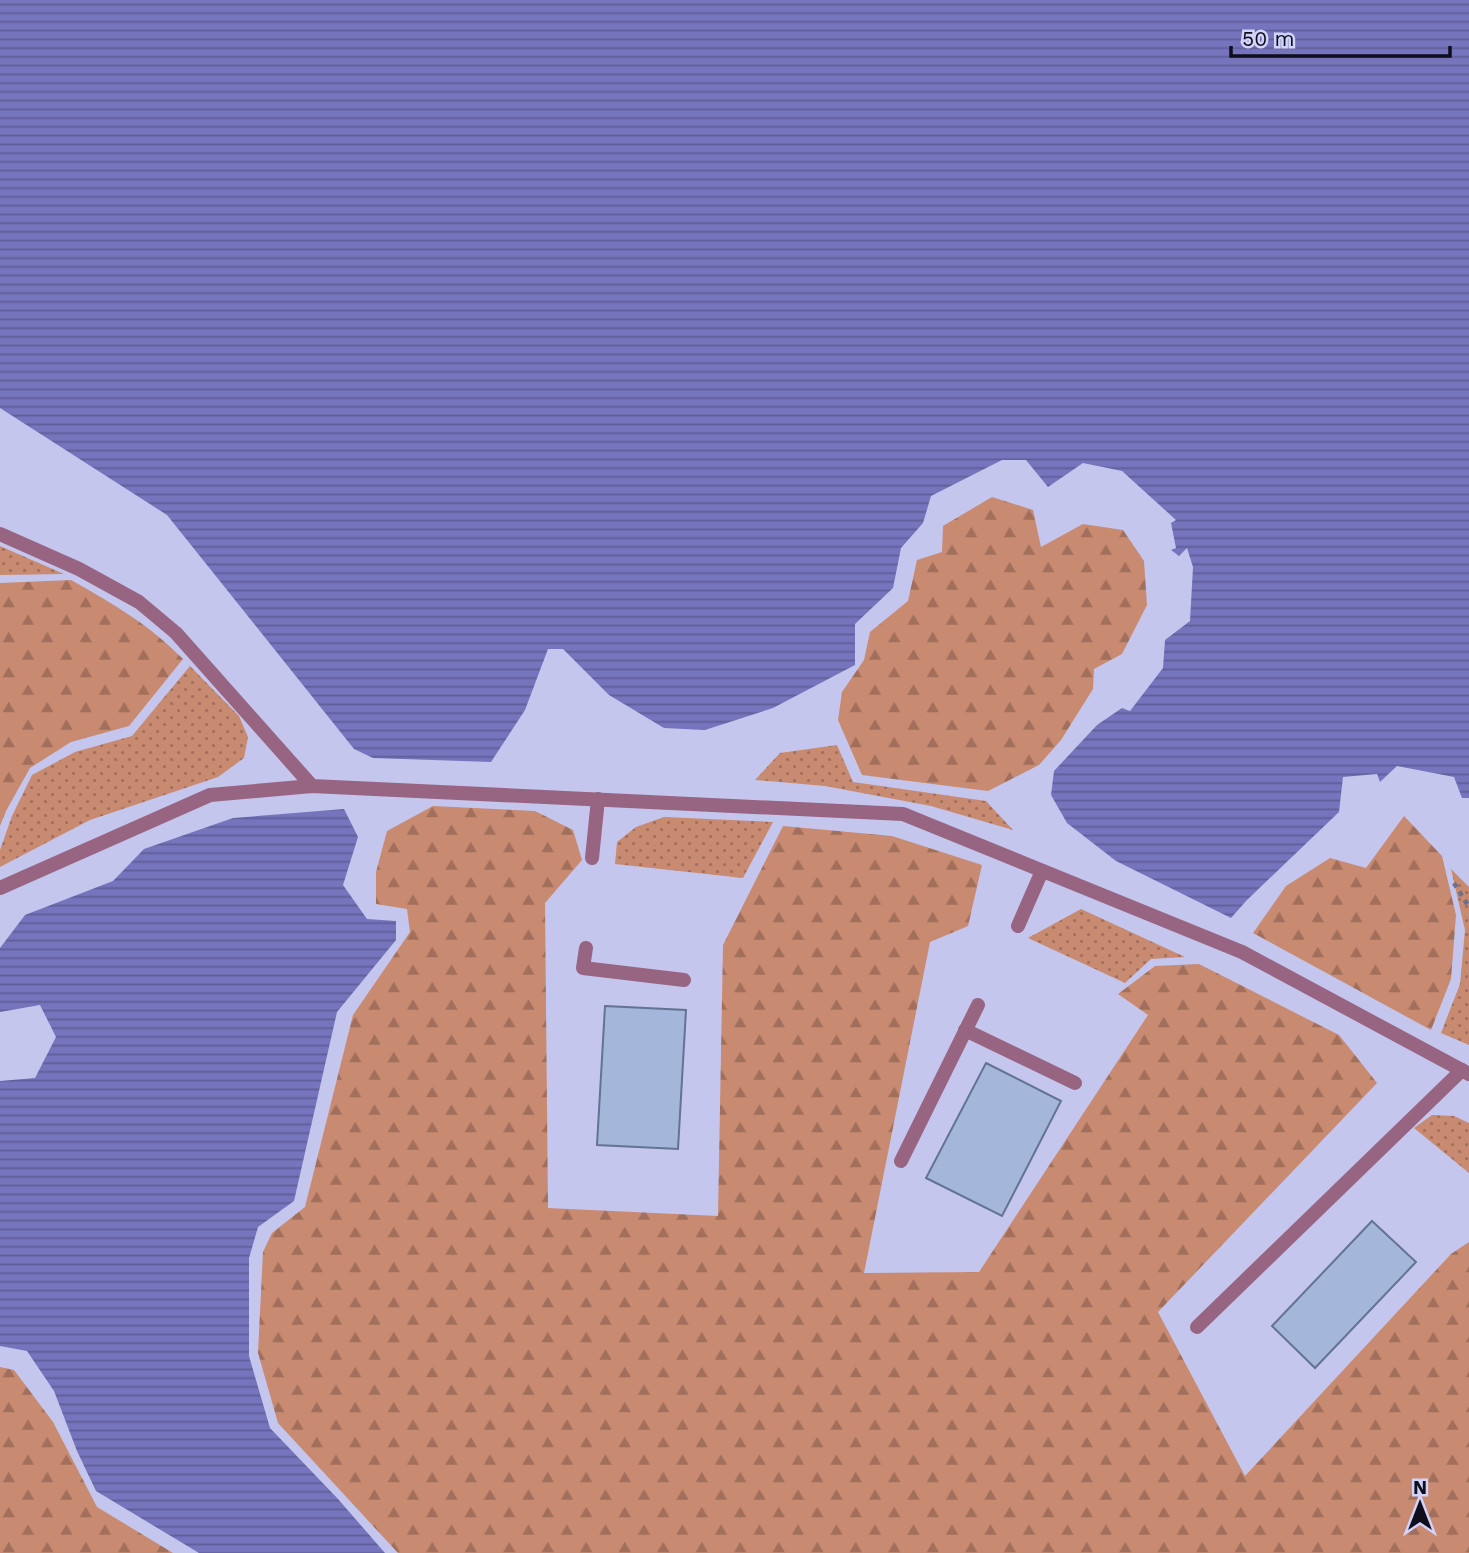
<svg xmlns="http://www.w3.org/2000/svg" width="1469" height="1553" viewBox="0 0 1469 1553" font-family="'Work Sans',sans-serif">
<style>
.grass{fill:url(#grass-dots)}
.forest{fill:url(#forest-firs)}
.water{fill:url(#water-rules)}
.building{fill:#a4b6da;stroke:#627394;stroke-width:2}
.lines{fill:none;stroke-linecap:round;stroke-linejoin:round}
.path{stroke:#70708c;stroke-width:4.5;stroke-dasharray:5 5;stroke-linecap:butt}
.service{stroke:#976582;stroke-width:14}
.minor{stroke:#976582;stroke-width:14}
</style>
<defs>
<pattern id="grass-dots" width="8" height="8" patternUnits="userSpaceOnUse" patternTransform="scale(1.75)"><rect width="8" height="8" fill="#c88a70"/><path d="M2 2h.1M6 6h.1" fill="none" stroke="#a16f5b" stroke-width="1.8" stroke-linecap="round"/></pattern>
<pattern id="forest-firs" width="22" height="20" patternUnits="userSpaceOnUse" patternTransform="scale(1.75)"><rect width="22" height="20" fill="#c88a70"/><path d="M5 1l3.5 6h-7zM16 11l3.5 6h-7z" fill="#a16f5b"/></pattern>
<pattern id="water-rules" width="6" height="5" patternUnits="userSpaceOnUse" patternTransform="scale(1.75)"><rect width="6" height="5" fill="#7674bc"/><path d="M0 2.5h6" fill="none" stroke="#5f5e98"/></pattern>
</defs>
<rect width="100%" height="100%" fill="#c5c6ed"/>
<path class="grass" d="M0,546l64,28 -64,1z
M190,666l49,50 9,21 -4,21 -26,19 -128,43 -90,47v-17l12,-34 20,-41 43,-23 57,-16z
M837,745l16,37 133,19 27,29 -82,-24 -106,-20 -70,-6 25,-27z
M664,817h1l108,5 -30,56 -128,-14 2,-22 19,-15z
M1451,869l18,18v158l-28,-12 19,-49 5,-54z
M1081,909l104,48 -34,2 -26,24 -97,-45z
M1432,1115l22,1 15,7v50l-55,-45z"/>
<path class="forest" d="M992,497l41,13 8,37 42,-23 40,6 21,31 3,44 -25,49 -28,15 -1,20 -32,51 -22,25 -51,26 -126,-16 -24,-55 4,-28 22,-32 6,-28 38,-31 9,-41 25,-8 1,-26z
M71,580c44,25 76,43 112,79l-54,67 -58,16 -41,26 -24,43 -6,15v-243z
M433,806l102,5 38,19 9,30 -37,43 3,305 170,8 5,-271 60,-119 109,10 90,29 -14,61 -38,16 -66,331 115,-1 169,-257 -30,-21 37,-28 44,-2 140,71 38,48 -219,229 87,164 206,-222 18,-12v311h-1071l-120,-130 -20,-70 5,-101 9,-19 33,-26 48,-192 57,-83 -3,-23 -31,-5v-32l11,-41z
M1404,816l38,40 14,59 -5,64 -20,51 -178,-97 33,-47 44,-28 36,10z
M0,1367l14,3 39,52 44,85 76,46h-173z"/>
<path class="water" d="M0,0h1469v798h-7l-8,-21 -57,-11 -17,16 -3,-8 -34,3 -4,35 -92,88 -16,18 -115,-57 -49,-38 -16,-28 3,-24 43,-46 25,-17 8,3 33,-43 2,-28 25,-19 3,-54 -6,-19 -8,8 -8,-6 5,-2 -5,-25 5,-3 -54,-49 -39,-8 -35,24 -22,-27h-24l-71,36 -8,27 -22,25 -8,40 -38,36v41l-82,43 -68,22 -41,-2 -55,-33 -46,-46h-15l-23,61 -34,52 -118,-4 -19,-9 -187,-234 -167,-107z
M344,809l14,28 -15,48 24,34 29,2v19l-59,72 -43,189 -36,26 -9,31v98l21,72 68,71 47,54h-186l-103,-62 -19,-40 -23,-60 -27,-40 -27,-5v-265l35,-3 21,-41 -16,-32 -40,7v-64l25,-33 88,-34 31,-32 89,-31z"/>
<path class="building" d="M605,1006l81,4 -8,139 -81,-4z
M986,1063l75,38 -59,115 -76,-38z
M1372,1221l44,41 -101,106 -43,-42z"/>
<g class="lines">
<path class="path" d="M1454,883l15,24"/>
<path class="service" d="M592,858l6,-59
M1018,926l24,-55
M586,948l-3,20 101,12
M965,1030l110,53
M901,1161l77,-156
M1197,1327l265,-257"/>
<path class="minor" d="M0,534l79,35 60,33 37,31 136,153
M0,888l210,-93 102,-9 591,28 339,138 227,122"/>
</g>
<g transform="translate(1420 1504)" stroke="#d2d3fb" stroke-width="5" paint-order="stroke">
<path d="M0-5L12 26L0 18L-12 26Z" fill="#0e0e1c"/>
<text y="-10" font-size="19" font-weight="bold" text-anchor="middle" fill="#0e0e1c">N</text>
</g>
<path d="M1231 46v10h219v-10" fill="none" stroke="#0e0e1c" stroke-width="3.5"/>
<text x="1242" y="46" font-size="21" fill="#0e0e1c" stroke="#d2d3fb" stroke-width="5" paint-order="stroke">50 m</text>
</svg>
